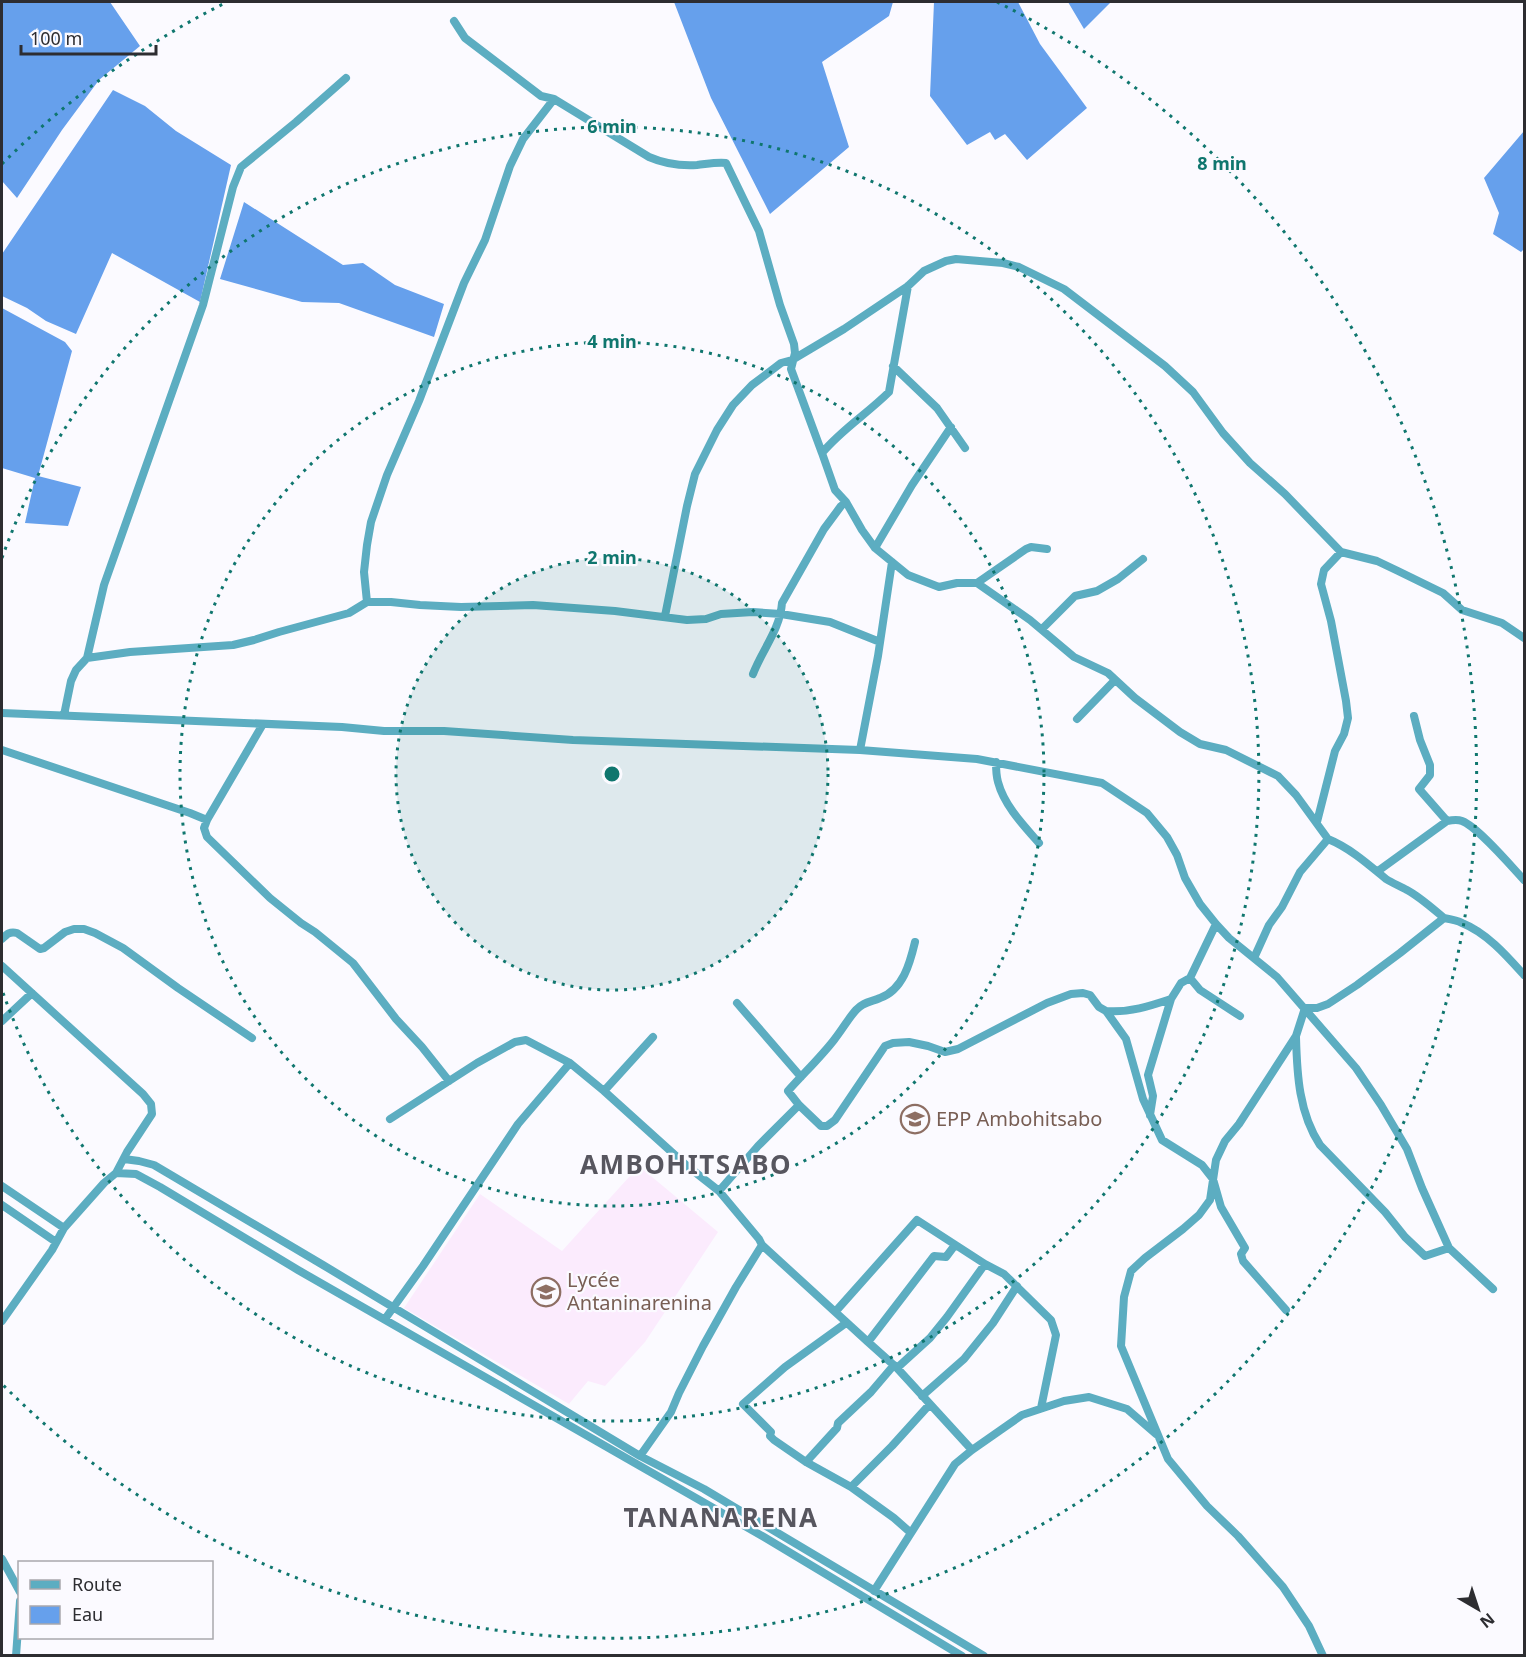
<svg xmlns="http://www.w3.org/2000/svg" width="1526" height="1657" viewBox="0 0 1526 1657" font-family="'Noto Sans',sans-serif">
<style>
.education{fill:#fbebfd}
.water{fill:#66a0ec}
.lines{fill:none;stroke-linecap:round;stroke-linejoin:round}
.minor{stroke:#5cadc1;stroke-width:8}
.ring{fill:none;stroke:#0f766e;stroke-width:3;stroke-dasharray:3 6}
.labels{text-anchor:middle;stroke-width:4.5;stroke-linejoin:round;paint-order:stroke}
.education-label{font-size:20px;fill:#785e54;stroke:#fbfaff;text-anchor:start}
.district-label{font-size:26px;font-weight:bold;letter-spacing:1.5px;fill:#57565f;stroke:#fbfaff}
.centre{fill:#0f766e;stroke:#fbfaff;stroke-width:3}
.ring-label{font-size:18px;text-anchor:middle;font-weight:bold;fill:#0f766e;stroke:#fbfaff;stroke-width:4.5;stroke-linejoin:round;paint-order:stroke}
</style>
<rect width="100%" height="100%" fill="#fbfaff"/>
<path class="education" d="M639,1166l79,66 -73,110 -40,44 -17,-5 -19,23 -165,-96 76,-114 82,57z"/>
<path class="water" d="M2,2h108l30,44 -41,34 -37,50 -45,68 -15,-17z
M674,2h219l-4,14 -67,46 27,85 -79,67 -59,-116z
M934,2h84l22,42 47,64 -60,52 -22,-26 -10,6 -5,-8 -23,13 -37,-49z
M1068,2h43l-27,27z
M113,90l32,16 31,25 55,34 -31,137 -88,-49 -36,81 -30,-13 -19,-13 -25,-12v-42z
M1524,131v118l-3,3 -28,-18 6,-21 -15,-35z
M244,202l99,63 20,-2 32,22 49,19 -10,33 -95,-34 -37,-1 -82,-23z
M2,308l63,34 7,9 -34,125 43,11 -13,39 -43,-3 10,-45 -33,-10z"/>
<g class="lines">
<path class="minor" d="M454,21l11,17 76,58 13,3
M908,286l-19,106c-21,21 -48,38 -67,61l13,37 11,12 16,28 13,18 33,27 31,12 18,-4h20l49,-34 5,-2 16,2
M893,366l44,42 28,40
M875,548l37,-63 39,-58
M977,583l53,37 44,37 34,16 27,25 45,34 20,12 26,6 52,26 18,19 32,44c22,9 40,25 58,40 6,4 14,7 21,11 13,7 25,18 37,28
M367,602h24l29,3 41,2 72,-2 82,6 72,9 19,-1 15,-5 32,-2 28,2 49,8 50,20
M665,616l22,-110 8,-32 22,-44 16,-25 19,-20 29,-22 11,-3 52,-31 64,-43 16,-15 22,-10 10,-2 47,4 16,4 45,22 101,77 28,26 30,41 27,30 35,31 56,58 36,9 21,10 45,22 19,17 40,13 22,15
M1042,629l33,-33 22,-5 21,-12 25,-20
M87,658l43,-6 103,-7 21,-5 25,-8 70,-19 18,-11 -3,-30 3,-27 4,-23 16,-47 32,-74 45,-118 21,-43 25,-74 13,-27 31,-40 95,58c16,7 31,9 48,8 10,-1 19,-3 29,-2l33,68 21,74 14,39 1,9 -4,16 31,84
M753,674c9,-24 27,-44 29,-71l42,-74 17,-23 5,-4
M2,713l340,14 42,4h60l129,9 287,10 117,9 125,24 45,30 20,24 10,18 8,23 15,26 16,20 13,14 48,39 79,91 25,37 26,44 15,39 27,60 44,41
M64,715l7,-34 5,-11 11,-12 17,-73 99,-280 30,-118 8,-20 55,-45 50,-44
M1414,716l6,24 10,25v10l-11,14 28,32
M1077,719l38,-39
M263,724l-56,96 -3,8 3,9 63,61 31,25 14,9 38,31 43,56 26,28 27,34
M2,750l188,63 17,7
M860,750l18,-94 14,-94
M996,762c0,6 0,13 2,20 6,23 25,43 41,61
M1317,822l18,-71 9,-17 4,-16 -2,-17 -15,-80 -10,-37 3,-14 17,-18
M1378,871l69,-50c5,-1 10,-2 15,0 16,6 49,45 62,59
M2,939c5,-5 8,-8 15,-6l23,16 4,-1 21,-16 9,-3h10l11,4 28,15 55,40 74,50
M1254,958l15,-33 13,-18 18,-35 28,-33
M2,966l141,128 8,10 1,10 -25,38 -11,21 -12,10 -40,45 -12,22 -50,71
M1190,978l10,12 40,26
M737,1003l64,74
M1305,1008l-9,28 -57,88 -14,17 -9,19 -6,40 -11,15 -16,14 -38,29 -14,13 -7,26 -3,49 47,113 39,47 31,30 45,51 26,39 14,30
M1305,1008h12l11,-4 29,-19 43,-32 44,-35c6,1 13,2 18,5 25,10 45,33 62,52
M1106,1011c23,2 44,-5 65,-12
M2,1021l30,-28
M1296,1037c1,38 3,76 24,108l65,67 20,25 20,19 24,-8
M604,1091l49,-54
M799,1105l-11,-14c15,-17 32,-33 46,-51 8,-10 14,-21 22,-30 7,-8 15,-8 24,-12 23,-8 30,-35 35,-56
M1150,1115l3,-19 -5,-21 23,-76 10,-16 9,-5 26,-54
M390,1119l87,-56 38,-21 11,-2 44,23
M124,1159l15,2 15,4 169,100 317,191 64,33 280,167
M116,1173l20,1 24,13 138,83 466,267 198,119
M2,1186l62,42
M719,1191l39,-45 41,-41 22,21h6l8,-6 50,-74 8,-3 16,-1 19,4 17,6 13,-3 89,-46 24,-9 12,-1 7,2 9,12 7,4 20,28 17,60 19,41 40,25 11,14 8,28 24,41 -4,6 2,7 43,49
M2,1205l54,37
M955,1245l-9,12 -12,-1 -66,86 29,26 75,82
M836,1311l81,-91 68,44 19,10 47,46 5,15 -15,73
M385,1319l38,-53 95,-142 52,-61 34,28 82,74 33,26 40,48 3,6 106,97
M846,1323l-61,44 -42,37 28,28 -1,4 4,4 32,22 45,25 43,31 17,15
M897,1368l33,-30 17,-21 38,-53
M922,1396l42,-37 29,-36 24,-37
M640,1456l31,-44 8,-19 24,-47 33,-59 26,-42
M806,1462l31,-34 1,-5 33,-31 23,-27
M851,1487l41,-41 38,-42
M2,1559l18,33
M874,1591l81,-127 17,-14 50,-35 42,-14 25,-4 38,12 29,25
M16,1656l4,-55"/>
</g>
<circle cx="612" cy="774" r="216" fill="#0f766e" fill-opacity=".12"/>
<g class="ring">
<circle cx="612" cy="774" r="216"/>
<circle cx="612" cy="774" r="432"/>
<path d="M2 558A647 647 0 1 1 2 990"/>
<path d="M2 164A863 863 0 0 1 227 2M997 2A863 863 0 1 1 2 1384"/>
</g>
<defs>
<g id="school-ring" transform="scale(1.5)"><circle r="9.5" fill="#fbfaff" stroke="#8d6e63" stroke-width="1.5"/><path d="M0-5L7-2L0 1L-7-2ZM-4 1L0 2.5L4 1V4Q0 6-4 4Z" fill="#8d6e63"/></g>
</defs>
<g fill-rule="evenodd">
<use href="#school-ring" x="915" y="1119"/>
<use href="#school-ring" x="546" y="1292"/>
</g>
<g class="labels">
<g class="education-label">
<text x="936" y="1126">EPP Ambohitsabo</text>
<text x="567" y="1287">Lycée<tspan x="567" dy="23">Antaninarenina</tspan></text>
</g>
<g class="district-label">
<text x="686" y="1174">AMBOHITSABO</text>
<text x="721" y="1527">TANANARENA</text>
</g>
</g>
<circle cx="612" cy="774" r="9" class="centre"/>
<g class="ring-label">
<text x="612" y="133">6 min</text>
<text x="1222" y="170">8 min</text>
<text x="612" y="348">4 min</text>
<text x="612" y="564">2 min</text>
</g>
<rect width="1526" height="1657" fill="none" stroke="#2d2d31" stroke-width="6"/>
<rect x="18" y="1561" width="195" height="78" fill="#fbfaff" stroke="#a9a8ad" stroke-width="1.5"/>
<rect x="30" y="1580" width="30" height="9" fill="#5cadc1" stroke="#a9a8ad" stroke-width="1.5"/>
<text x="72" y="1591" font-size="18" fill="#2d2d31">Route</text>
<rect x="30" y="1606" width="30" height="18" fill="#66a0ec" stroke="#a9a8ad" stroke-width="1.5"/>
<text x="72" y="1621" font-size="18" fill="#2d2d31">Eau</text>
<g transform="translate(1478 1609) rotate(141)" stroke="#fbfaff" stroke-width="4.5" paint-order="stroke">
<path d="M0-4.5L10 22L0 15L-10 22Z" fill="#2d2d31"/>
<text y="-9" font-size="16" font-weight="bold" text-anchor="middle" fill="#2d2d31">N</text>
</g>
<path d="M21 45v9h135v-9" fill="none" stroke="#2d2d31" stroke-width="3"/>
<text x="30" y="45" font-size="18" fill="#2d2d31" stroke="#fbfaff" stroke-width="4.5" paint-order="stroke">100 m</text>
</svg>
